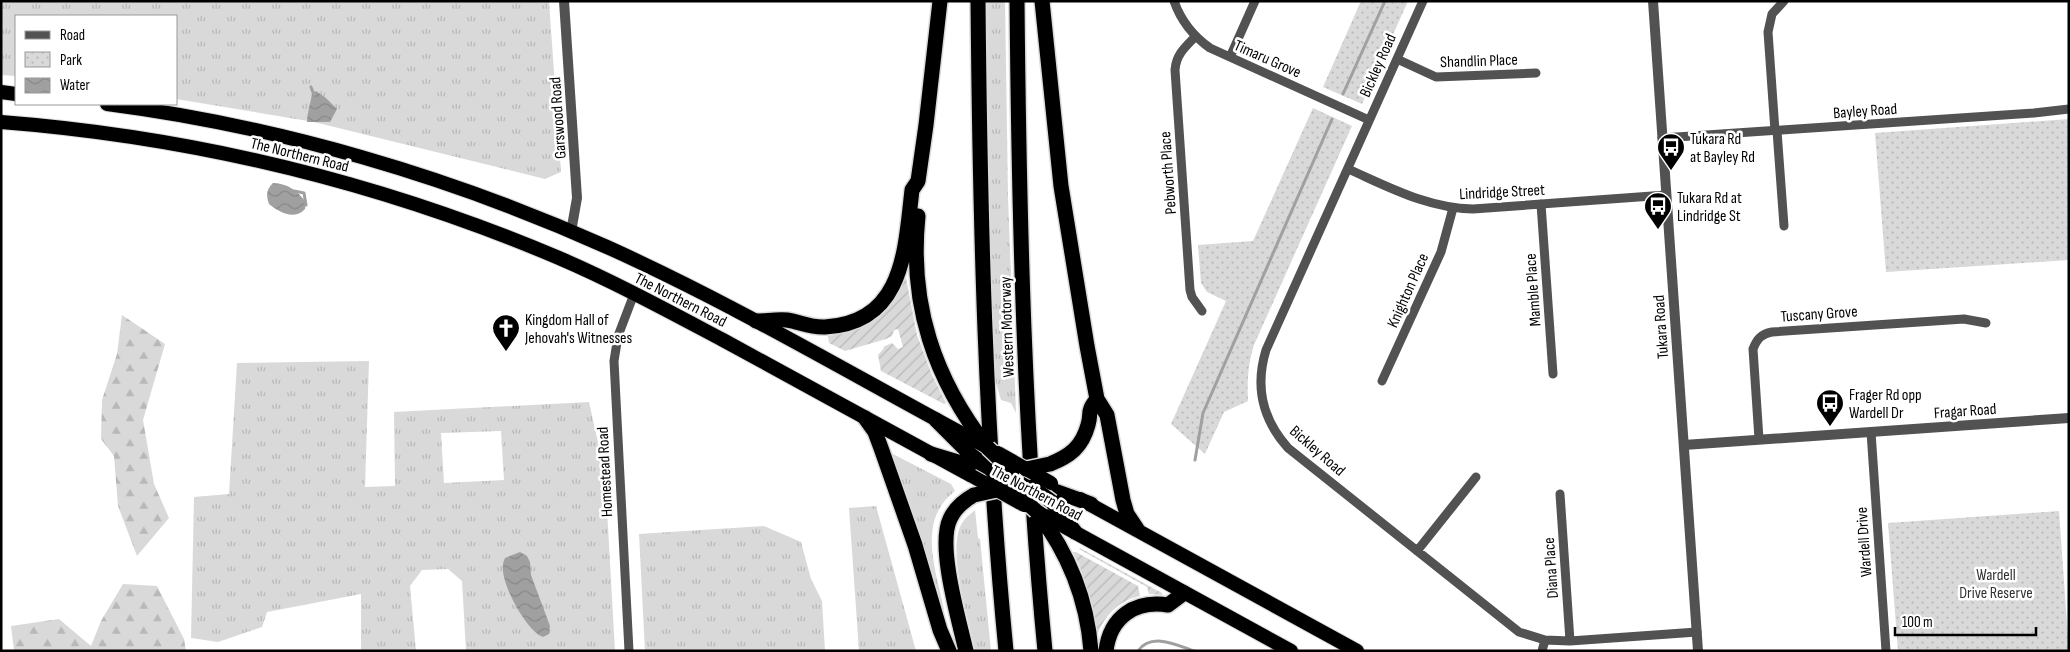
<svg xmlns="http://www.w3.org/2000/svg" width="2070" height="652" viewBox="0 0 2070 652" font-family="'Sofia Sans Condensed',sans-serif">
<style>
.grass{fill:url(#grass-tufts);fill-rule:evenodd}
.forest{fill:url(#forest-firs)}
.park{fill:url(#park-dots)}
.garden{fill:url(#garden-furrows)}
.water{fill:url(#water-waves)}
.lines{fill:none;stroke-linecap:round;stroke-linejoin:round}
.stream{stroke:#a0a0a0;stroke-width:3}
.trunk-casing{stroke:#dbdbdb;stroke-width:16}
.motorway-casing{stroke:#dbdbdb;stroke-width:18}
.minor{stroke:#525252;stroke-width:9}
.tertiary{stroke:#525252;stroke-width:10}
.trunk{stroke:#000;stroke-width:14}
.motorway{stroke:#000;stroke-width:15}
.trunk-bridge-casing{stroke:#dbdbdb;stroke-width:16;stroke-linecap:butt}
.motorway-bridge-casing{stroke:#dbdbdb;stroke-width:18;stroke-linecap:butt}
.trunk-bridge{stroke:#000;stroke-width:14}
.motorway-bridge{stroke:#000;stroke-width:15}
.labels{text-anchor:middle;stroke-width:5;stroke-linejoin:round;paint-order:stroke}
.street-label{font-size:16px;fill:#000;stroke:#fff}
.poi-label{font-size:16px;fill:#000;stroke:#fff;text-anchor:start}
.park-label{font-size:16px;fill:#303030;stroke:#fff}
</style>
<defs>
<pattern id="grass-tufts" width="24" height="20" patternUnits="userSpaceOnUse" patternTransform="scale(1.25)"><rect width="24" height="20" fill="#d9d9d9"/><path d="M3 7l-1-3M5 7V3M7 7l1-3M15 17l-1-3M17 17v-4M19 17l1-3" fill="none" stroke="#b8b8b8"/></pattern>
<pattern id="forest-firs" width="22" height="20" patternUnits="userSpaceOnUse" patternTransform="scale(1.25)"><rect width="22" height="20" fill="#d9d9d9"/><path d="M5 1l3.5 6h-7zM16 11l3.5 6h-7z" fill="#b8b8b8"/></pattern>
<pattern id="park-dots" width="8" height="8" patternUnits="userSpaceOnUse" patternTransform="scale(1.25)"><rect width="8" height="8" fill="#d9d9d9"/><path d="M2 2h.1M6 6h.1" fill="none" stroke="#b8b8b8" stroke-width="1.8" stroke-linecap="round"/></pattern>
<pattern id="garden-furrows" width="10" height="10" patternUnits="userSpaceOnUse" patternTransform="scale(1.25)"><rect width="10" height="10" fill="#d9d9d9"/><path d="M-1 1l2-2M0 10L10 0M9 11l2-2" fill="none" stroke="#b8b8b8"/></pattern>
<pattern id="water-waves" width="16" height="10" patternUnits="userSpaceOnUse" patternTransform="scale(1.25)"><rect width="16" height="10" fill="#a0a0a0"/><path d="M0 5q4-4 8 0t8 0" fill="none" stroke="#888"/></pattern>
</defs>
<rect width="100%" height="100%" fill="#fff"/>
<path class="grass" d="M1,1h548l12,171 -16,7 -231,-57 -138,-23v-83h-160v60l-15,-1z
M986,1h19l3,195 8,217 -5,-10 -10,-3 -8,-27 -6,-175z
M369,361l-4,126 30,-1 -1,-74 195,-10 16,72 10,177h-149l-4,-70 -14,-12 -26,1 -12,16 6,65h-55v-57l-94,18 -5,15 -44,15 -27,-4 3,-141 35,-3 8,-131zM501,431l3,49 -60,3 -3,-50z
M891,453l60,31 4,7c-39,30 -19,78 -11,119h-1z
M876,506l40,145h-57l-10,-143z
M975,510l3,28 2,1 11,112h-16c-6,-32 -27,-94 -15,-124 3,-7 9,-12 15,-17z
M764,526l37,16 10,37 11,22 3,50h-180l-6,-117z"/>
<path class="forest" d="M122,315l43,29 -22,76 11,64 15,34 -32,38 -19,-50 -4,-50 -13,-17 1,-39 15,-46z
M123,584l34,2 27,53 2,12h-172l-3,-25 48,-7 32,27 10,-25z"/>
<path class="park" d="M1361,1h47l-46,103 -39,-17z
M1313,108l39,18 -98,219c-6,19 -7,36 -6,56l-24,11 -19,42 -34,-30 55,-123 -19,-9 -6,-9 -3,-38 55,-4z
M2069,119v141l-183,12 -11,-139z
M2059,511l10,140h-171l-10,-128z"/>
<path class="garden" d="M905,273l12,62 15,40 14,28 -2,1 -63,-33 -3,-16 6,-7 -1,-1 9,-4 6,6 5,-2 -5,-18 -4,1 -2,6 -6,3 -41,12 -16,-8 -1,-7c38,-6 65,-27 77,-63z
M1080,548l82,45v2l-13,-1 -2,-7 -68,-38z
M1073,552h3l62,34 2,10c-20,4 -35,19 -42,37h-4c-1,-29 -8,-55 -21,-81z"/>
<path class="water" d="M316,91l10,7 11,11 -7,13h-23c0,-8 4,-20 5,-29z
M273,183c16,1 23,7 33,19l-1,7c-11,12 -26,3 -36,-5 -3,-9 -3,-14 4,-21z
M520,552l7,4 3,6 1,13 19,51 -1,8 -6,3c-16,-5 -43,-54 -40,-72 0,-2 1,-5 2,-7z"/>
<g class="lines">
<path class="stream" d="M311,87l3,8
M1343,94l42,-93
M294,191l10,2 2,12
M1195,460l8,-47 129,-294
M1138,651c13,-19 39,-6 56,0"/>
<g class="trunk-casing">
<path id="trunk" d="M1,92l15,2
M107,104c171,22 342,72 500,143 131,59 254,133 380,200
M1,122c192,15 381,61 558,136 56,24 111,54 164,82 83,45 166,91 249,136
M1080,499l277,152
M1036,511l255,140"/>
</g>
<g class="motorway-casing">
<path id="motorway" d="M978,1c2,217 7,434 28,650
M1017,1c2,217 7,434 28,650
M1042,1l19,185 26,160 10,53 10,16 16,85 4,14 10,15
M918,216c-9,88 16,163 70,232
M756,321c10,0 21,-2 31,-1 13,2 24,8 38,7 79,-4 80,-77 87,-137l6,-9 8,-56 14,-124
M865,418l10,14 6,16 34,97 25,85 9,21
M936,420l35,35 21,16
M931,454l57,17
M1050,464c20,-8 32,-17 38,-39 4,-14 -2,-12 9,-26
M1052,490l39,14
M1052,502l23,30
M1036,511c32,41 51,88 55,140
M966,651c-7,-31 -29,-105 -16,-132 5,-11 13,-18 24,-24
M1106,651c4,-34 29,-51 62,-46l16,-12"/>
</g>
<path class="minor" d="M1174,1c7,20 19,35 36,47l159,72
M1423,1l-157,349c-11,36 -4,69 22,98l231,184 26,8 25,1 127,-9
M1195,37c-10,10 -19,18 -20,33l15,220 2,7 10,14
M1230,57l25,-56
M1397,59l39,18 100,-4
M1775,131l-7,-99 4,-18 12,-13
M1777,131l7,95
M1662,138l372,-25 35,-4
M1348,169c41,18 79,39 125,40l193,-14
M1541,204l12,170
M1382,381l59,-129 12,-44
M1871,432l15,219
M1759,439l-6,-90c4,-10 8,-15 19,-17l192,-13 22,4
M1560,494l10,147
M1417,551l59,-74
M629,651l-15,-290 4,-25 16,-42
M1542,651l3,-11"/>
<path class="tertiary" d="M564,1l13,197 -6,34
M1653,1l45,650
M1684,445l385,-27"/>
<use href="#trunk" class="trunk"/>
<use href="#motorway" class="motorway"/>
<g class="trunk-bridge-casing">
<path id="trunk-bridge" d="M998,453l53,30
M972,476l52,29"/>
</g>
<g class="motorway-bridge-casing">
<path id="motorway-bridge" d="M988,448l24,23
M1026,469l24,-5
M992,471l44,40
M1032,487l20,15
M974,495l23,-5"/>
</g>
<use href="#trunk-bridge" class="trunk-bridge"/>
<use href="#motorway-bridge" class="motorway-bridge"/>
</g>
<defs>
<g id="bus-pin" transform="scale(1.4375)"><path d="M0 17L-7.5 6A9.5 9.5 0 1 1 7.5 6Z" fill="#000" stroke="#fff"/><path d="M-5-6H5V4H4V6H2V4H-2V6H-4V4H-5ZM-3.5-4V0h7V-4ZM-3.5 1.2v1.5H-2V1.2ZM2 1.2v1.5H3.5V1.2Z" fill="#fff"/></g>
<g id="church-pin" transform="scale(1.4375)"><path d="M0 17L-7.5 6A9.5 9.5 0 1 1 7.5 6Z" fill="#000" stroke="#fff"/><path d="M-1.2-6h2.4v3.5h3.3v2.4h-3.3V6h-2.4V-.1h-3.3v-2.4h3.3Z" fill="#fff"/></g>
</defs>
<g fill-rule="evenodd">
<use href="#bus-pin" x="1671" y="147"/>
<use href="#bus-pin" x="1658" y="206"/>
<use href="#church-pin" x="506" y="328"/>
<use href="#bus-pin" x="1830" y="403"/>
</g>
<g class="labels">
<g class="street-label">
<text transform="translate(1268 58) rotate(24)" y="6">Timaru Grove</text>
<text transform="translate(1479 60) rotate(-2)" y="6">Shandlin Place</text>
<text transform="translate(1377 65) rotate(-66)" y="6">Bickley Road</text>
<text transform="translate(1865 110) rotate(-4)" y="6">Bayley Road</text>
<text transform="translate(557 118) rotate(-94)" y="6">Garswood Road</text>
<text transform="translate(300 154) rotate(14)" y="6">The Northern Road</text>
<text transform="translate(1167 173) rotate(-94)" y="6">Pebworth Place</text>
<text transform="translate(1502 191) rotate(-3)" y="6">Lindridge Street</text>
<text transform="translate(1407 290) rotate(-66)" y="6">Knighton Place</text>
<text transform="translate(1532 290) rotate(-94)" y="6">Mamble Place</text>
<text transform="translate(681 299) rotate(27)" y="6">The Northern Road</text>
<text transform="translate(1819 313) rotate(-4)" y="6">Tuscany Grove</text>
<text transform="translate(1006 327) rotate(-92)" y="6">Western Motorway</text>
<text transform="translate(1660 327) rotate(-94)" y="6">Tukara Road</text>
<text transform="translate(1965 410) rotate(-4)" y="6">Fragar Road</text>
<text transform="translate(1318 450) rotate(41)" y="6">Bickley Road</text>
<text transform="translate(604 472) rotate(-93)" y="6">Homestead Road</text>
<text transform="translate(1037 492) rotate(28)" y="6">The Northern Road</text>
<text transform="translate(1863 542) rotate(-94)" y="6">Wardell Drive</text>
<text transform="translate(1550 568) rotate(-94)" y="6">Diana Place</text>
</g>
<g class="poi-label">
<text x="1690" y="144">Tukara Rd<tspan x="1690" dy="18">at Bayley Rd</tspan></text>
<text x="1677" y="203">Tukara Rd at<tspan x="1677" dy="18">Lindridge St</tspan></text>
<text x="525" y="325">Kingdom Hall of<tspan x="525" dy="18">Jehovah's Witnesses</tspan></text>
<text x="1849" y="400">Frager Rd opp<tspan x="1849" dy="18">Wardell Dr</tspan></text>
</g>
<g class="park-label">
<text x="1996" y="580">Wardell<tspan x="1996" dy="18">Drive Reserve</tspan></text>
</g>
</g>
<rect width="2070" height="652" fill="none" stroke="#000000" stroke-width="5"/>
<rect x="15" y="15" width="162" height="90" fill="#ffffff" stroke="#999999"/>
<rect x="25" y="31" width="25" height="8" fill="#525252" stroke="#999999"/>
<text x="60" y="40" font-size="15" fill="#000000">Road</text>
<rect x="25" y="52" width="25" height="15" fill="url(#park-dots)" stroke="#999999"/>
<text x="60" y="65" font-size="15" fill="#000000">Park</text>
<rect x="25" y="78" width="25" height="15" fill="url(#water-waves)" stroke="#999999"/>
<text x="60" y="90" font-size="15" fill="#000000">Water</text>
<path d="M1895 627v8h141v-8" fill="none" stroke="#000000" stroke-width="2.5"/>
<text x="1902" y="627" font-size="15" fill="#000000" stroke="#ffffff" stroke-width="4" paint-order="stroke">100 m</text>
</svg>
